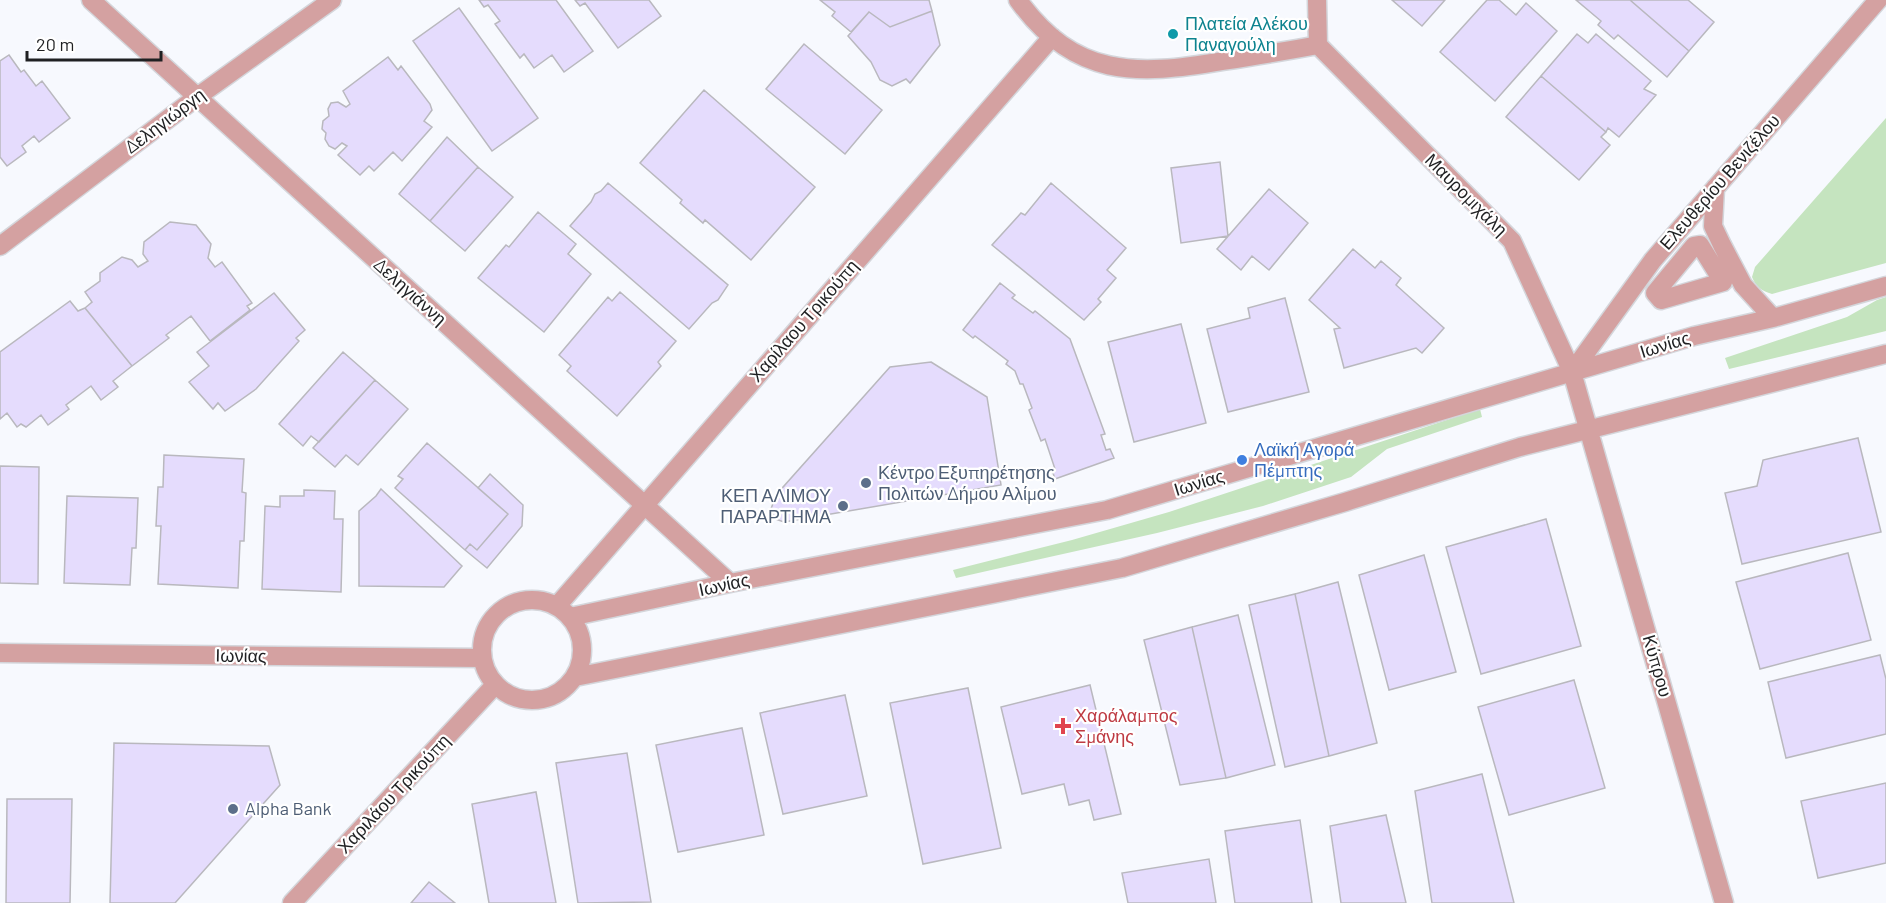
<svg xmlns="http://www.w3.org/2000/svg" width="1886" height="903" viewBox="0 0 1886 903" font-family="Barlow,sans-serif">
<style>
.green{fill:#c5e4bf}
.building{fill:#e5dcfd;stroke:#b9b8be;stroke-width:1.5}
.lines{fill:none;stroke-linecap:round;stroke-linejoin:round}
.minor-casing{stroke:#d4d6db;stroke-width:21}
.minor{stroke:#d4a1a1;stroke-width:18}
.culture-dot{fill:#0f9aa8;stroke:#fff;stroke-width:2}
.shop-dot{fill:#3f7fe0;stroke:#fff;stroke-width:2}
.service-dot{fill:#5c6f8a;stroke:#fff;stroke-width:2}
.health-dot{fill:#e0444e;stroke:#fff;stroke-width:2}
.labels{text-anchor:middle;stroke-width:4.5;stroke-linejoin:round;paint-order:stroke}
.culture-label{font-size:18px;fill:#0d838f;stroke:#fff;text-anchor:start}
.street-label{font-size:18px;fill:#1f2022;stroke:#fff}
.shop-label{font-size:18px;fill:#366cbe;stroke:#fff;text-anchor:start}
.service-label{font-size:18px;fill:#4e5e75;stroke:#fff;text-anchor:start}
.health-label{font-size:18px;fill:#be3a42;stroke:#fff;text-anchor:start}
</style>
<rect width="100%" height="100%" fill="#f7f9fe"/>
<path class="green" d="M1886,118v145l-114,31c-10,-3 -16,-7 -20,-17l3,-10z
M1886,297v34l-157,38 -4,-11 122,-41 30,-17z
M1480,409l2,8 -95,32 -36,28 -88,29 -106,27 -201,45 -3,-8 119,-30 97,-28z"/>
<path class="building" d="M479,0h77l37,51 -29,21 -12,-17 -18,13 -10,-14 -4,4 -25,-34 5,-3 -12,-16 -4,2z
M575,0h74l12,16 -43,32 -33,-45 -5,3z
M820,0h109l3,11 -42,16 -21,-15 -18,20 -19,-16 3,-4z
M1392,0h53l-23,26z
M1487,0h12l17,15 10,-12 31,28 -62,70 -55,-49z
M1576,0h54l59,51 -22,26 -49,-42 -4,4 -16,-14 3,-4z
M1630,0h58l26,22 -25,29z
M459,8l79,110 -46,33 -79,-110z
M932,11l8,34 -30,38 -4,-4 -14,7 -12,-6 -9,-18 -23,-26 21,-24 21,15z
M1577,34l11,9 8,-9 55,47 -7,8 12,6 -37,42 -11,-9 -2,4 -65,-56z
M804,44l78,66 -37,44 -79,-65z
M9,55l12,17 3,-2 12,16 6,-5 28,37 -31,24 -5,-6 -12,10 4,6 -19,14 -7,-9v-96z
M388,57l10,13 3,-4 29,38 2,6 -8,11 8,6 -30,34 -9,-9 -19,19 -5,-5 -9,9 -22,-20 9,-9 -5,-3 -7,6 -6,-3 -4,-7 1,-6 -4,-4 1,-8 6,-5 -1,-7 3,-6 7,-1 8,5 4,-3 -7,-13z
M1541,76l65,56 -5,5 9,8 -31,35 -73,-63z
M704,90l111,97 -64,73 -46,-40 -2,3 -23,-20 2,-3 -42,-37z
M447,137l31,30 -48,54 -31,-27z
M1220,162l8,74 -47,7 -10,-75z
M478,167l35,30 -48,54 -35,-30z
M608,183l120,102 -10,15 -6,3 -23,26 -119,-103 21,-24 4,-8 6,-3z
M1051,183l75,65 -19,22 9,8 -18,21 3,3 -17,18 -92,-75 29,-32 4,2z
M1269,189l39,34 -39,47 -17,-14 -11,14 -24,-21z
M538,212l38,32 -8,10 23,20 -47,58 -66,-54 28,-33 3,2z
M170,222l26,3 15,19 -3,14 7,9 7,-5 30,41 -5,3 3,4 -40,31 -19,-25 -25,19 3,3 -37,28 -47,-58 7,-6 -7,-10 15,-11v-8l22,-16 10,3 6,7 10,-6 -5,-7 1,-12z
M1353,249l22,19 6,-7 20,17 -5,7 48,43 -22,25 -6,-5 -72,20 -10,-39 6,-1 -31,-28z
M1000,283l15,12 -3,3 21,15 2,-2 35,28 35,95 -4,1 5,15 4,-1 4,9 -59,21 -3,-9 3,-1 -10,-30 -4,2 -12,-31 3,-2 -9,-24h-3l-5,-13 -9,-7 2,-3 -33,-25 -2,2 -10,-8z
M620,292l56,49 -18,21 3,4 -44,50 -50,-45 4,-5 -12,-11 49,-58 4,4z
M274,293l31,37 -9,8 3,3 -43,48 -31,22 -7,-8 -5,6 -24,-27 20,-16 -12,-14z
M1285,298l24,94 -81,20 -21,-83 43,-11 -2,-10z
M70,301l8,10 7,-3 47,58 -19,15 5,6 -17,13 -10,-14 -25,19 3,4 -21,16 -7,-10 -15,12 -5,-3 -4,3 -10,-14 -7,6v-67z
M1181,324l25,99 -72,19 -26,-100z
M343,352l32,28 -56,62 -8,-6 -8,10 -24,-22z
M931,362l56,35 14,88 -217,37 -9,-3 -4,-10 5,-14 114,-128z
M375,380l33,29 -50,56 -12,-10 -11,12 -22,-19z
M1858,438l23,94 -139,32 -17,-71 32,-7 6,-26z
M427,443l81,71 -31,36 -7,-6 -5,6 -70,-62 8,-9 -5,-3z
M164,455l80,4 -2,33 4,1 -2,48h-4l-2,47 -80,-4 3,-58h-5l2,-39h5z
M0,466l39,1 -1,117 -38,-1z
M490,474l33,31 -1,21 -35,42 -22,-18 5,-6 7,6 31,-36 -30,-26z
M381,489l81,77 -18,21 -85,-1v-75l17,-15z
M304,490l31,1 -1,28h9l-2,73 -79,-3 3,-83 15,1v-11h24z
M67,496l71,2 -2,50h-4l-2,37 -66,-2z
M1546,519l35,127 -100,28 -35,-127z
M1848,553l23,87 -111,29 -24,-87z
M1424,555l32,117 -67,18 -30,-115z
M1338,582l39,161 -48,13 -34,-162z
M1295,594l34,162 -44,11 -36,-162z
M1238,615l37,150 -49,13 -34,-151z
M1192,627l34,151 -46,7 -36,-145z
M1880,655l6,24v55l-100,24 -18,-76z
M1574,680l31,108 -96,27 -31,-108z
M1090,685l31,129 -27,6 -5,-20 -20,5 -5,-21 -42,10 -21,-87z
M968,688l33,160 -78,16 -33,-161z
M845,695l22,101 -84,18 -23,-101z
M742,728l22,107 -86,17 -22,-107z
M114,743l155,3 11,39 -105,118h-65z
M627,753l24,149 -73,1 -22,-140z
M1482,774l32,129h-82l-17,-112z
M1886,783v80l-68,15 -17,-77z
M536,792l20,111h-67l-17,-99z
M7,799h65l-2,104h-64z
M1386,815l20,88h-65l-11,-77z
M1300,820l12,83h-77l-10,-72z
M1209,859l7,44h-88l-6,-30z
M429,882l26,21h-44z"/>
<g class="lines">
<g class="minor-casing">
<path id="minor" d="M91,0l639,583
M1018,0c56,78 118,76 205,61 32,-5 63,-10 95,-16
M1317,0l1,45
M1318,45l194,196 60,131 152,531
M1715,188l-2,38 9,19 21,40 30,33
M1700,245l23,37 -62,18 -6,-7 39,-47z
M0,246l197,-149 135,-97
M1572,372l81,-112 225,-260
M482 650a50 50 0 1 1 100 0a50 50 0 1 1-100 0Z
M557,606l495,-569
M570,617l160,-34 377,-73 587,-174 79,-18 113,-32
M0,653l482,5
M575,677l547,-109 223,-66 175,-55 366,-93
M292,903l203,-218"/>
</g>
<use href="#minor" class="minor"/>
</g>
<circle class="culture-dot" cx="1173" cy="34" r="6"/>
<circle class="shop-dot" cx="1242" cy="460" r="6"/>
<g class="service-dot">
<circle cx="866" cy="483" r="6"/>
<circle cx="843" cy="506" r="6"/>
<circle cx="233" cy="809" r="6"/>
</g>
<path class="health-dot" d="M1060 717h6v6h6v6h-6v6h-6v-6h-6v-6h6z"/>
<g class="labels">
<g class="culture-label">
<text x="1185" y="30">Πλατεία Αλέκου<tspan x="1185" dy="21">Παναγούλη</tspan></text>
</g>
<g class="street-label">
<text transform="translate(165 121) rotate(-37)" y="6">Δεληγιώργη</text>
<text transform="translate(1720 182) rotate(-49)" y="6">Ελευθερίου Βενιζέλου</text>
<text transform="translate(1466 195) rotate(45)" y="6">Μαυρομιχάλη</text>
<text transform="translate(410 292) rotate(42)" y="6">Δεληγιάννη</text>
<text transform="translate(804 321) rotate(-49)" y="6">Χαρίλαου Τρικούπη</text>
<text transform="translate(1665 345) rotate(-17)" y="6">Ιωνίας</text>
<text transform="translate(1199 483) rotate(-17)" y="6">Ιωνίας</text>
<text transform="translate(724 585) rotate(-12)" y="6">Ιωνίας</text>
<text transform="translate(241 656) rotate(1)" y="6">Ιωνίας</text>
<text transform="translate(1657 666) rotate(74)" y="6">Κύπρου</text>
<text transform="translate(394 794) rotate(-47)" y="6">Χαριλάου Τρικούπη</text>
</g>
<g class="shop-label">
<text x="1254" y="456">Λαϊκή Αγορά<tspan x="1254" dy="21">Πέμπτης</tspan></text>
</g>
<g class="service-label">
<text x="878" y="479">Κέντρο Εξυπηρέτησης<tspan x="878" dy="21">Πολιτών Δήμου Αλίμου</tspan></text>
<text x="831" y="502" text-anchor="end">ΚΕΠ ΑΛΙΜΟΥ<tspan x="831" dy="21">ΠΑΡΑΡΤΗΜΑ</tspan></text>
<text x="245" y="815">Alpha Bank</text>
</g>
<g class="health-label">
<text x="1075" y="722">Χαράλαμπος<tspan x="1075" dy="21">Σμάνης</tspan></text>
</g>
</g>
<path d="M27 51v9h134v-9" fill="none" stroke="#1f2022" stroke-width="3"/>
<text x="36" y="51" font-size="18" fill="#1f2022" stroke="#ffffff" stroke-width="4.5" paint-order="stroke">20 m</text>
</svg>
